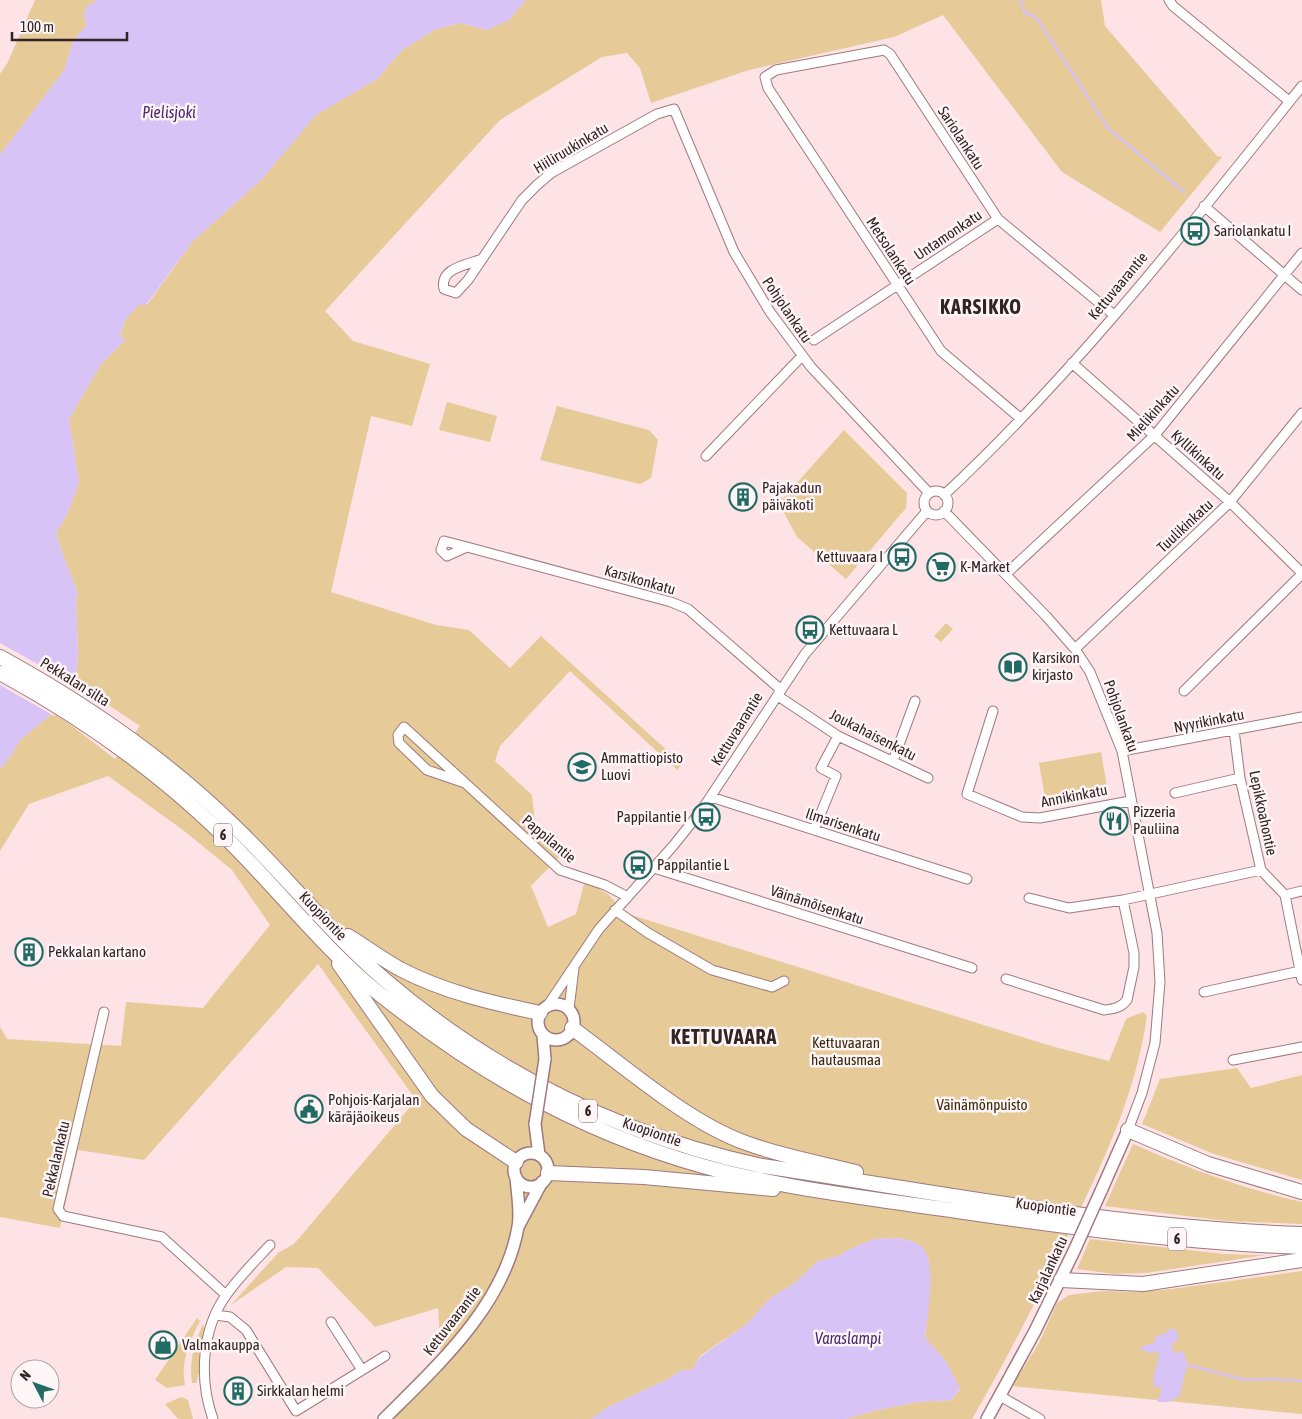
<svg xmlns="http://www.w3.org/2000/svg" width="1302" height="1419" viewBox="0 0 1302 1419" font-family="'Asap Condensed',sans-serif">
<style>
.green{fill:#e6ca98}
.water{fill:#d7c3f6}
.pier{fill:#fde3e5}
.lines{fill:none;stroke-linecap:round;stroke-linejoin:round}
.stream{stroke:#d7c3f6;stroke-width:2.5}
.minor-casing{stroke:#9f797c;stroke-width:11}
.major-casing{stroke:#9f797c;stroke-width:14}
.highway-casing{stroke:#9f797c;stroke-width:16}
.minor{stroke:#fff;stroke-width:9}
.major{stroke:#fff;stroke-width:11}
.highway{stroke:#fff;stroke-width:14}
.major-bridge-casing{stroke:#9f797c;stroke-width:14;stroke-linecap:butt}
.major-bridge{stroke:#fff;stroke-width:11}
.labels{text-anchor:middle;stroke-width:5;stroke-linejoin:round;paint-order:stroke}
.shield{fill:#fef5f6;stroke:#6f6263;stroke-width:1}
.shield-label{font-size:14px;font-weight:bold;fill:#322324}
.street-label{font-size:15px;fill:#322324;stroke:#fef5f6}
.poi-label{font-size:15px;fill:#322324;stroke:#fef5f6;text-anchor:start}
.park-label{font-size:15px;fill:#392a0d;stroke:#fef5f6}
.water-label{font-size:16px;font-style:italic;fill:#4b2870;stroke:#fef5f6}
.district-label{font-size:20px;font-weight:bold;letter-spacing:1px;fill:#322324;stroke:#fef5f6}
</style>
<rect width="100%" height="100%" fill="#fde3e5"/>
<path class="green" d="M35,0h62l-11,7 -2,9 3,9 -14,16 -8,28 -65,86v-81l7,-10z
M526,0h575l4,26 112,130 5,1 -62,75 -98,-60 -119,-157 -49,22 -145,33 -98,33 -11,-35 -13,-15 -25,4 -102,63 -175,191 28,30 77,23 -18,62 -41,-10 -40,176 105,33 33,5 41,38 31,-32 141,128 -5,6 -107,-99 -70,75 -5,15 37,34 4,36 26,23 -31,32 17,41 28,-13 9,-34 24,15 16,18 426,133 58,15 17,-42 17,-7 4,4c-11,74 -38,133 -70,200 -32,69 -67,137 -105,203h-126l27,-8 45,-9 34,-2 8,-11 -15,-29 -20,-22 4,-37v-41l-17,-19 -14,-3 -24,1 -24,10 -11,7 -21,5 -22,21 -27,17 -22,25 -47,32 -8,14h-10l-12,8 -62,29 -17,12h-197l48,-48 -4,-63 -63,19 -57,-59 -32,-1 -55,38 47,-52 16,-9 122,-144 -98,-136 -174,196 -66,-10 -18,78 -60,-11v-190l7,12 114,7 5,-44 77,6 67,-83 -38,-55 -49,-40 -75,-54 -79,28 -29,47v-82l12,-15 8,-14 34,-28 61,47 25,-33 -64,-43 2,-30 -2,-53 2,-6c-7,-21 -16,-39 -22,-61l12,-21 11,-29 -10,-64 32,-55 24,-24 -5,-4 5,-16 15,-17 7,2 46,-64 69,-62 53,-64 62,-36 24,-28 33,-21 26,-7 27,7 22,-10z
M447,402l50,14 -7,26 -51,-12z
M557,406l92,24 9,10 -7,38 -11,6 -100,-24z
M844,430l63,63 -1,15 -60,71 -49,-42 -18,-34z
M946,623l7,6 -12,13 -7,-6z
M1101,752l7,41 -62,10 -7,-40z
M1237,1068l14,20 51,-13v105l-88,-26 -72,-30 18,-45z
M1133,1144c54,24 111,45 169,58v22l-75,-3 -122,-15z
M1090,1239l134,15 42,1 -120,18 -32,1 -37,-5z
M1302,1271v143l-290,-28 27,-43 18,-40 12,-8 34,-4 33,1 36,-3z
M197,1318l3,3c-10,19 -20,41 -15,64l-18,3 -12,-8z
M203,1324l2,5c-3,13 -4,44 -9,54h-4c-3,-21 2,-39 11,-59z
M181,1397l7,3 5,19h-15l-13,-15z"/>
<path class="water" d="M97,0h429l-17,20 -22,10 -27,-7 -26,7 -33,21 -24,28 -61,36 -54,64 -69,62 -47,64 -6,-1 -15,16 -5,16 5,4 -24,24 -32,55 10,64 -11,29 -12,22c6,21 15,39 22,60l-2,6 2,53 -2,30 -22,29 -34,28 -8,14 -12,15v-614l65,-86 8,-28 14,-16 -3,-9 2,-9z
M898,1238c8,2 19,3 25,10 14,15 4,71 2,90l20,22 15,28 -8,12 -34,2 -45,9 -27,8h-255l17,-12 62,-29 12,-8h10l8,-13 47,-33 22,-25 27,-17 22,-21 21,-5 11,-7 24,-10z
M1171,1328l6,3 2,7 -8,8 3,7 9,-2 5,14c-10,20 1,39 -31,37l5,-12 -3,-4 -5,2c-2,-19 4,-20 5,-36l-13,1 -6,-6 14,-4 2,-7 10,-3z"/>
<path class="pier" d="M0,643l77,43 -6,10 -71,-32z
M0,667l65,37 -11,12 -54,-31z"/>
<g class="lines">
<path class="stream" d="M1020,0l5,13 11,4 72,111 76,64
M1188,1365l58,15 28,-1 28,2"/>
<g class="minor-casing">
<path id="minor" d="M1169,0l4,6 116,95
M1204,206l98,84
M482,259c-15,6 -43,9 -38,30l12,4 12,-13 54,-80 15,-15 14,-12 106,-59 17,-5 60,143 36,60 41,55 118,126
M814,340l184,-121
M1072,363l158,139 72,71
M1020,418l-79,-67 -173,-263 -3,-11 11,-7 108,-20 6,4 108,165 116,96
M706,456l96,-100
M924 503a12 12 0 1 1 24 0a12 12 0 1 1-24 0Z
M944,495c132,-123 245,-268 358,-409
M944,511l102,105 29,33 15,23 32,79 35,182 3,49 -5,61 -13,50 -14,37
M467,547l-23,-6 -3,9 6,6 20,-9 204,55 17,7 92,80
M1006,574l149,-139 147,-182
M1075,649l155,-147 72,-89
M1184,691l118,-117
M781,698l57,38 90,42
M993,711l-26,83 55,23 18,1 90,-17
M1234,730l6,48 21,92 24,25 17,85
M1122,751l180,-34
M893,761l22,-60
M465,783l-38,-13 -28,-27 -1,-8 6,-8 156,143 45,15 21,11
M1175,793l65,-15
M711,797l256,82
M814,830l22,-54 -15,-8 17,-32
M654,868l318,100
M1285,895l17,-4
M1029,898l40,10 54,-8 138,-30
M615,910l33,23 64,37 60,17 12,-6
M1006,979l98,31c9,-1 17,-2 23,-10l7,-33v-14l-11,-53
M1204,992l96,-21
M548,1005l51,-76 74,-83 28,-35 104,-157 122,-143
M569,1009l5,-41
M104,1012l-46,197 5,7 99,21 64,58
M1233,1060l69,-13
M216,1315l14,2 16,13 50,81 89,-55
M331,1322l31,48
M1000,1396l40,23
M213,1419c-14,-39 -12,-90 14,-125 12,-17 28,-33 43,-49"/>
</g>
<g class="major-casing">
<path id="major" d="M538 1022a18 18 0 1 1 36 0a18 18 0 1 1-36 0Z
M543,1035l2,24
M535,1124l4,31
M514 1170a17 17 0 1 1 34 0a17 17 0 1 1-34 0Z
M1101,1191l27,-61
M519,1225l23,-43
M384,1419c54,-54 120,-113 134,-192 3,-15 -1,-34 -2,-50
M987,1419l48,-88 39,-80"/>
</g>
<g class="highway-casing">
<path id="highway" d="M0,657c84,46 162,99 231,166 53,50 98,109 154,157 111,95 235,155 377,186 179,27 358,62 540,68
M0,673c81,44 155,96 221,160 52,50 100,113 156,159 107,86 218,148 352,181 79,19 161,28 242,40 110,16 220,30 331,34
M348,936c18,11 34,23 52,33 44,23 92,34 140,44
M339,964l93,132 34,33 50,33
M572,1028c51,37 115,94 174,115 35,13 74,20 110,29
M1128,1130l80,34 94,28
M548,1173l96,4 129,12
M1061,1280l82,4 159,-24"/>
</g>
<use href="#minor" class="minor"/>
<use href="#major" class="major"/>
<use href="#highway" class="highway"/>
<g class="major-bridge-casing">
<path id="major-bridge" d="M535,1124l10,-65
M1074,1251l27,-60"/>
</g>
<use href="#major-bridge" class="major-bridge"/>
</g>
<defs>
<g id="bus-ring" transform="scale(1.4375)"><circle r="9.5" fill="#fef5f6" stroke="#226b65" stroke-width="1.5"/><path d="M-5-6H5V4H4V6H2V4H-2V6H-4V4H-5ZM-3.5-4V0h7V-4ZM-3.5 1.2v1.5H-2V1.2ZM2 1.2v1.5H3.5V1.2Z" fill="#226b65"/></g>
<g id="building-ring" transform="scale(1.4375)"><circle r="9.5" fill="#fef5f6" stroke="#226b65" stroke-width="1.5"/><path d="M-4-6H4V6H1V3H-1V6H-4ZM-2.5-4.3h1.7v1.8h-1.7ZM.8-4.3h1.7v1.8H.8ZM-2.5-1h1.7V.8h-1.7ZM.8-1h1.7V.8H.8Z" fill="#226b65"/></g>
<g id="supermarket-ring" transform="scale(1.4375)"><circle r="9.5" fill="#fef5f6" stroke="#226b65" stroke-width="1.5"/><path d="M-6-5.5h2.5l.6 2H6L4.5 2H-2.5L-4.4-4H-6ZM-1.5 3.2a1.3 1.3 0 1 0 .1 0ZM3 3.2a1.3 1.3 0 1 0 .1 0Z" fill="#226b65"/></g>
<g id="library-ring" transform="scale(1.4375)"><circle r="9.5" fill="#fef5f6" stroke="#226b65" stroke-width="1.5"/><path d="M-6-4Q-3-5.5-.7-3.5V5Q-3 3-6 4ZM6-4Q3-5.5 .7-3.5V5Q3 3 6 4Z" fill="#226b65"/></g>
<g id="school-ring" transform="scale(1.4375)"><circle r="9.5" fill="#fef5f6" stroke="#226b65" stroke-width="1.5"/><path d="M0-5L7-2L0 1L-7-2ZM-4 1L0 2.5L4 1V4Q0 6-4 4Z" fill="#226b65"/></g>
<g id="restaurant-ring" transform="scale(1.4375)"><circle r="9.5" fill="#fef5f6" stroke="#226b65" stroke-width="1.5"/><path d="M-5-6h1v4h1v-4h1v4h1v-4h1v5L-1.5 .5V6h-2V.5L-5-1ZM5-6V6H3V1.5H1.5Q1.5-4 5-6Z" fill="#226b65"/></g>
<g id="civic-ring" transform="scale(1.4375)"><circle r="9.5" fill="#fef5f6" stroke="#226b65" stroke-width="1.5"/><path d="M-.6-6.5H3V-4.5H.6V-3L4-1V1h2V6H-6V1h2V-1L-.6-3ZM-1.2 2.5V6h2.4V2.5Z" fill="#226b65"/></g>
<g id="shop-ring" transform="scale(1.4375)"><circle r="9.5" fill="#fef5f6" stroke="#226b65" stroke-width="1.5"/><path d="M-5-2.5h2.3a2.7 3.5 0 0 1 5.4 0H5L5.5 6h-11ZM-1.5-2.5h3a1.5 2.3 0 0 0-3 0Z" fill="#226b65"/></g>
</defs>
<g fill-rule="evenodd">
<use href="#bus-ring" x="1195" y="231"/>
<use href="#building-ring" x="743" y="497"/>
<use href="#bus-ring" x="902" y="557"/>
<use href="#supermarket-ring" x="941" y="567"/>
<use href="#bus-ring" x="810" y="630"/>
<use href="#library-ring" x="1013" y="667"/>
<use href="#school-ring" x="582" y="767"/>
<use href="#bus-ring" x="706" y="817"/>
<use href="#restaurant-ring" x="1114" y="821"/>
<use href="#bus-ring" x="638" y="865"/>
<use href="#building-ring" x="29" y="952"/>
<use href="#civic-ring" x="309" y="1109"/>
<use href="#shop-ring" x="163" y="1345"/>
<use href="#building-ring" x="238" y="1391"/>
</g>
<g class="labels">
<g class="shield">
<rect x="214" y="823.5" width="18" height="23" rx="4"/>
<rect x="579" y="1099.5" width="18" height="23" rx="4"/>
<rect x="1168" y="1227.5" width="18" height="23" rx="4"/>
</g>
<g class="shield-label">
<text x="223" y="840">6</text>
<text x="588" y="1116">6</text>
<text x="1177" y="1244">6</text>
</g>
<g class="street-label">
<text transform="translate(961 138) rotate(57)" y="5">Sariolankatu</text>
<text transform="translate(571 148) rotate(-31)" y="5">Hiiliruukinkatu</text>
<text transform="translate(948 235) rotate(-34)" y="5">Untamonkatu</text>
<text transform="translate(891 251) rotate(57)" y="5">Metsolankatu</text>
<text transform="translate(1118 286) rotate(-50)" y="5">Kettuvaarantie</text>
<text transform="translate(787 310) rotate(56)" y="5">Pohjolankatu</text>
<text transform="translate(1153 413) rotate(-48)" y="5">Mielikinkatu</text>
<text transform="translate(1198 455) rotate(42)" y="5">Kyllikinkatu</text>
<text transform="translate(1185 526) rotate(-43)" y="5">Tuulikinkatu</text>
<text transform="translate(640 580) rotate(16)" y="5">Karsikonkatu</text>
<text transform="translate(75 682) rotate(32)" y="5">Pekkalan silta</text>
<text transform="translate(1121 716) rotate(70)" y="5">Pohjolankatu</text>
<text transform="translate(1209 721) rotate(-11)" y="5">Nyyrikinkatu</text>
<text transform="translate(737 729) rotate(-58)" y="5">Kettuvaarantie</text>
<text transform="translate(873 735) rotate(27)" y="5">Joukahaisenkatu</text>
<text transform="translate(1074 796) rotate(-11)" y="5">Annikinkatu</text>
<text transform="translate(1263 813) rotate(78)" y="5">Lepikkoahontie</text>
<text transform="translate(843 825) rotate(18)" y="5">Ilmarisenkatu</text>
<text transform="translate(549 839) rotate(40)" y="5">Pappilantie</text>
<text transform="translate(817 905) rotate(18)" y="5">Väinämöisenkatu</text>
<text transform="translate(323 916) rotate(46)" y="5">Kuopiontie</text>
<text transform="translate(652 1132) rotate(19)" y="5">Kuopiontie</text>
<text transform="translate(56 1159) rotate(-77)" y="5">Pekkalankatu</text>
<text transform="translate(1046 1207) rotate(8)" y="5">Kuopiontie</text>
<text transform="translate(1048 1270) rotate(-65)" y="5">Karjalankatu</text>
<text transform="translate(452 1321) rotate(-52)" y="5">Kettuvaarantie</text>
</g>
<g class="poi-label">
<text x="1214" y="236">Sariolankatu I</text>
<text x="762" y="493">Pajakadun<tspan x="762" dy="17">päiväkoti</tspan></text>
<text x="883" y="562" text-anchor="end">Kettuvaara I</text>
<text x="960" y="572">K-Market</text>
<text x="829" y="635">Kettuvaara L</text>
<text x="1032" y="663">Karsikon<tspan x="1032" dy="17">kirjasto</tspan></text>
<text x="601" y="763">Ammattiopisto<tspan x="601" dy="17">Luovi</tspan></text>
<text x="1133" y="817">Pizzeria<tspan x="1133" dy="17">Pauliina</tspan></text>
<text x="687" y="822" text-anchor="end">Pappilantie I</text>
<text x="657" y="870">Pappilantie L</text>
<text x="48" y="957">Pekkalan kartano</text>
<text x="328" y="1105">Pohjois-Karjalan<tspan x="328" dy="17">käräjäoikeus</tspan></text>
<text x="182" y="1350">Valmakauppa</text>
<text x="257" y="1396">Sirkkalan helmi</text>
</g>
<g class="park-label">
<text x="846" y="1048">Kettuvaaran<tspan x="846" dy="17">hautausmaa</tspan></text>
<text x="982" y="1110">Väinämönpuisto</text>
</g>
<g class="water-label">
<text x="169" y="118">Pielisjoki</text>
<text x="848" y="1344">Varaslampi</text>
</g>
<g class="district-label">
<text x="981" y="314">KARSIKKO</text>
<text x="724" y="1044">KETTUVAARA</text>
</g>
</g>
<g transform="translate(35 1384) rotate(311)"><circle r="24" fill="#fef5f6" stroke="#aca1a2"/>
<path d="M0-4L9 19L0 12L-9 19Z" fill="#226b65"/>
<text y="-8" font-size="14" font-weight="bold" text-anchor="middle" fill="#322324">N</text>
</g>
<path d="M12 32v8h115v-8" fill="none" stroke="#322324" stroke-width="2.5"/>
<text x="20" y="32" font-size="15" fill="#322324" stroke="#fef5f6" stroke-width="4" paint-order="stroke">100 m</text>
</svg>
